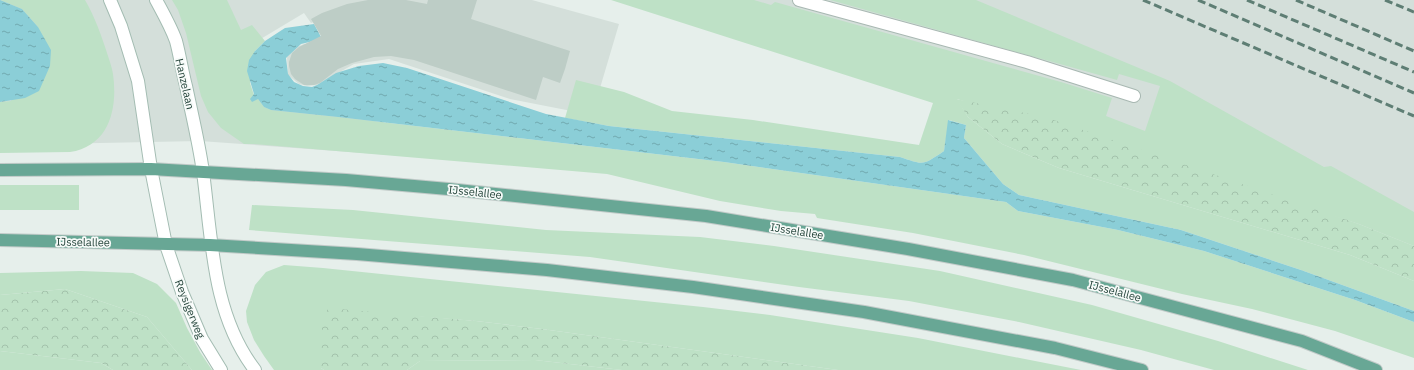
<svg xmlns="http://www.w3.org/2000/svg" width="1414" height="370" viewBox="0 0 1414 370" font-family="'IBM Plex Sans',sans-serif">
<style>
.built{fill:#d4dfda}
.grass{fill:#bee1c6}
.forest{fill:url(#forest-crowns)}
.water{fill:url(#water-ripples)}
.building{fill:#bdcdc6}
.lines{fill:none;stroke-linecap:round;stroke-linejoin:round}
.lane-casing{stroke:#a8b8b2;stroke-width:14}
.secondary-casing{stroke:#a3bcb2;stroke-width:14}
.primary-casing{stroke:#c1cac8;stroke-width:14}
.lane{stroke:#fff;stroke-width:12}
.secondary{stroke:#fff;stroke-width:12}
.primary{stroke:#68a795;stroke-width:12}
.rail{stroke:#5e7e74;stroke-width:3;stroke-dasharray:8 4;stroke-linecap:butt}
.labels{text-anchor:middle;stroke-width:3.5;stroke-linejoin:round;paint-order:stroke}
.street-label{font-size:11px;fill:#234339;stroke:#f7fbf9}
</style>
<defs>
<pattern id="forest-crowns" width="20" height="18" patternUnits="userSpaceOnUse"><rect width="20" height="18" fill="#bee1c6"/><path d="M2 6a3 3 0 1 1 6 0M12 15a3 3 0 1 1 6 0" fill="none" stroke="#a3c2ab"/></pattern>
<pattern id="water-ripples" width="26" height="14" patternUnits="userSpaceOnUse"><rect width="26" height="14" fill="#8bced7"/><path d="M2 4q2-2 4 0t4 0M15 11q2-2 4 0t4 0" fill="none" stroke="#71a9af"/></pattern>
</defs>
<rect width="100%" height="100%" fill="#e6efeb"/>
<path class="built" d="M0,0h532l87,24 -27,91 -82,-16 -121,-40 -35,5 -37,21 -10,1 -8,-2 -11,-9 -1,-18 10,-10 7,-3 11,-1 8,-5 -9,-16 -3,1 -7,-10 -50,30 -7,51 363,77 -410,-30 -200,4z
M640,0h774v246l-55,-22 -314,-107 -109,-24z"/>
<path class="grass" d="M0,0h85c10,17 17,37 23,56 2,6 4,12 5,18 5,35 -4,72 -43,78l-70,1v-51l11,-1 27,-74 -16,-18z
M172,0h55l14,30 11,-5 13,16 -10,10 -5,32 4,12 4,4 6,8 7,3 67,7 386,45 282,40 12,9 100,19 86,21 151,49 59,22v36l-79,-27 -83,-22 -70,-15 -158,-39 -111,-22 -96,-15 -2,-4 -34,-3 -61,-10 -113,-27 -353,-30h-10l-23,-16 -13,-16 -7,-16 -15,-63 -8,-23z
M611,0h143l17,5 4,-3 286,80 51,16 -6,18 39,15 15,-45 -41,-12 -2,6 -287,-80h146l194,81 154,86 7,-1 83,46v34l-55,-22 -402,-125 11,18 34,27 57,24 291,87 64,26v30l-113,-41 -120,-40 -162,-35 -16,-11 -39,-46 2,-13 -17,-5 -5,31c-22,15 -20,14 -44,6l-291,-31 -44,-8 11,-38 48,12 48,19 81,9 166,25 14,-42z
M0,185h79v25h-79z
M252,205l101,5 193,20 154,7 74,9 166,25 152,34 126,36 90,29h-94l-73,-20 -122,-28 -110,-21 -110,-14 -209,-30 -341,-27z
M284,265l39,3 380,39 67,8 148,23 163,32h-243l-296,-41 -66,-8 -63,-5 -92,52 3,2h-50l-10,-14 -10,-16 -7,-18 -1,-11 9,-26 11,-13z
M81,271l52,2 24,11 19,19 11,25 13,24 12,18h-20l-45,-53 -82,-28 -65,6v-22z
M0,351l101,12 12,7h-113z
M535,360l87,10h-215l13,-9z"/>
<path class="forest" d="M956,99l89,18 314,107 55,22v35l-64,-26 -291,-87 -57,-24 -34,-27z
M65,289l82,28 45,53h-79l-12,-7 -101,-12v-56z
M328,308l148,13 66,8 296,41h-216l-87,-10 -115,1 -13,9h-83l-3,-2 1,-44z"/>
<path class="water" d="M0,0l22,9 16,18 13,23 -1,16 -11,25 -14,7 -25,4z
M314,24l7,13 -3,3 -17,4 -15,14 2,16 6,8 9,4 9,1 5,-2 19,-12 23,-7 24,-3 24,5 139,46 63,12 291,31c24,8 22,9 44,-6l4,-31 18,5 -2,13 39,46 16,11 162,35 120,40 113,41v11l-59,-22 -151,-49 -86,-21 -100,-19 -12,-9 -282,-40 -386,-45 -67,-7 -7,-3 -6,-8 -6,3 -2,-3 4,-5 -7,-23 2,-11 6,-9 10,-10 20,-13z"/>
<path class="building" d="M368,0h38l21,4 1,-4h49l-6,19 99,32 -5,18 -5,14 -17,-6 -7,23 -122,-40 -23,-4 -17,1 -22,6 -14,6 -18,14 -6,2h-10l-9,-6 -4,-5 -2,-8v-4l3,-9 7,-6 22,-11 -10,-17 11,-6 25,-9z"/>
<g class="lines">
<g class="lane-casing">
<path id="lane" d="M799,0l228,62 107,34"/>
</g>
<g class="secondary-casing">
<path id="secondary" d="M110,0l11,26 17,55 13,88 15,76 16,47 20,47 19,31
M156,0c7,13 15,27 20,41 4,15 6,30 10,45 6,29 13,57 17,86 9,68 9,142 52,198"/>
</g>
<g class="primary-casing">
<path id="primary" d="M0,170l151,-1 195,11 102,9 258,27 202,33 165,31 229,61 74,29
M0,240l210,5 147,9 190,16 146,17 171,25 191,36 87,22"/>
</g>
<use href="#lane" class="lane"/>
<use href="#secondary" class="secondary"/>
<use href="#primary" class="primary"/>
<path class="rail" d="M1143,0l271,116
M1198,0l216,93
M1247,0l167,72
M1296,0l118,51
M1385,0l29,12"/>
</g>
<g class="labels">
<g class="street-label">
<text transform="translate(185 84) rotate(77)" y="4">Hanzelaan</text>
<text transform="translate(475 192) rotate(6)" y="4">IJsselallee</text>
<text transform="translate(797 231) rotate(9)" y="4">IJsselallee</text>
<text transform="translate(83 242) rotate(1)" y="4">IJsselallee</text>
<text transform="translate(1115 291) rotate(15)" y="4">IJsselallee</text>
<text transform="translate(190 309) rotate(68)" y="4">Reysigerweg</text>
</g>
</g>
</svg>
